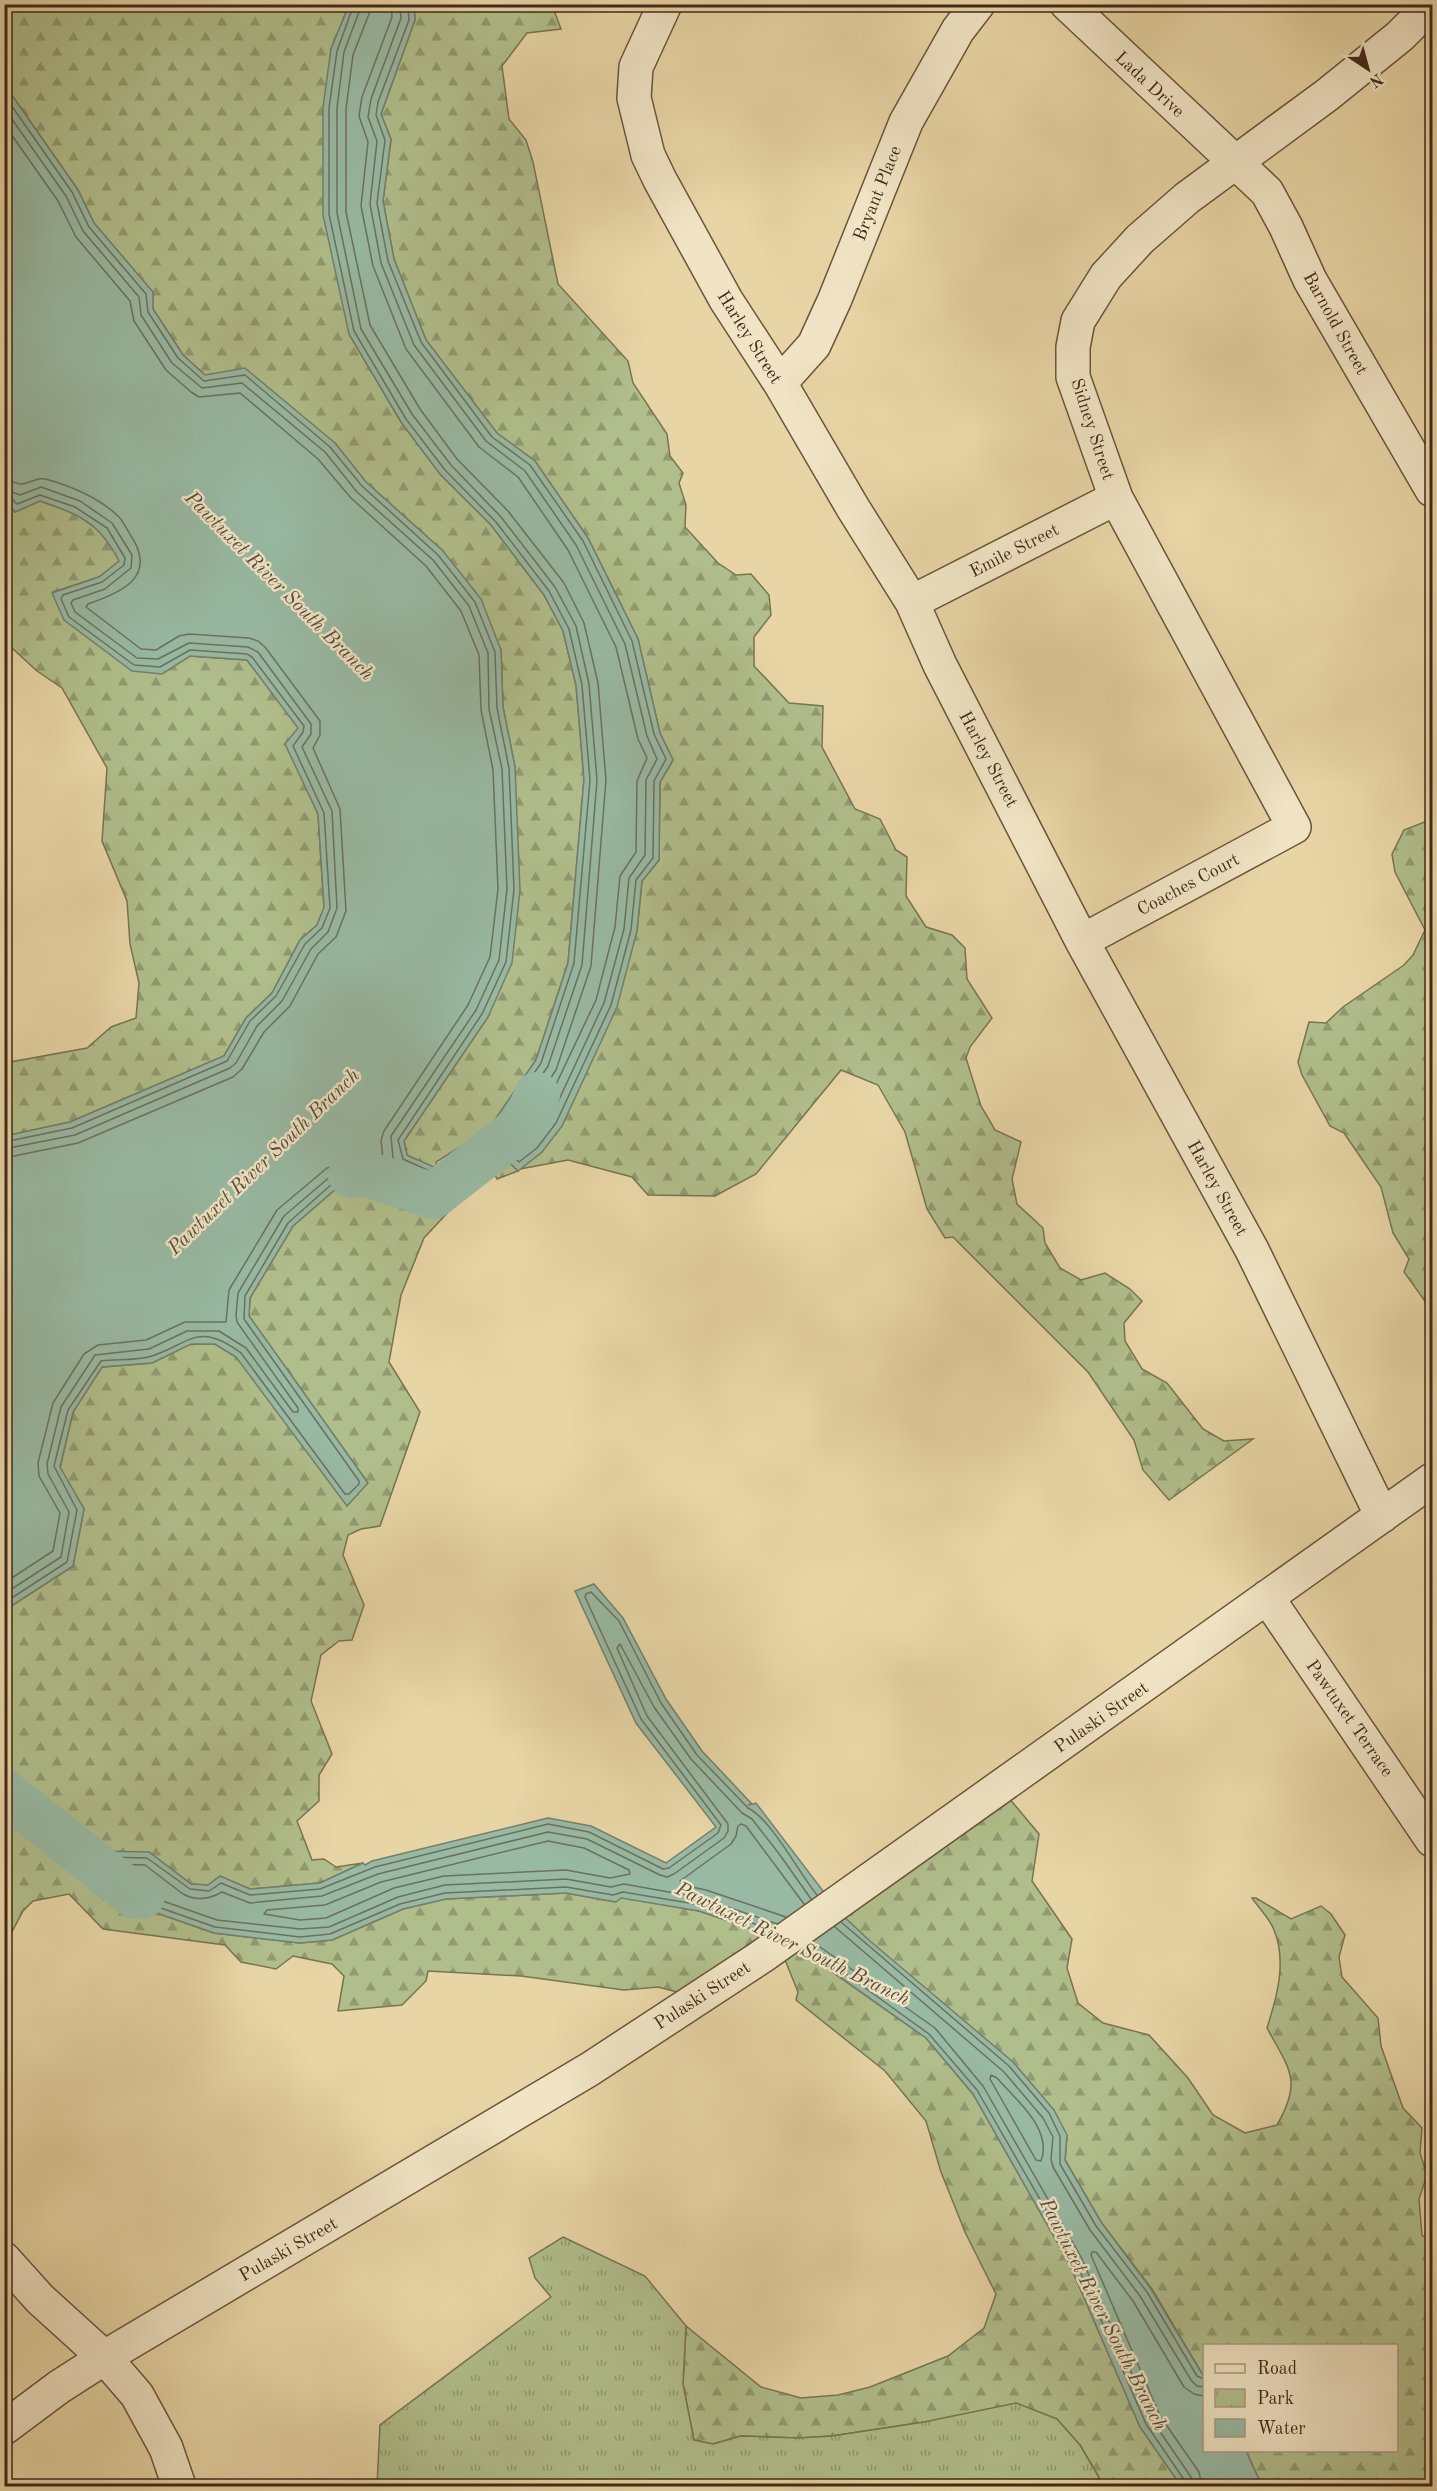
<svg xmlns="http://www.w3.org/2000/svg" width="1437" height="2491" viewBox="0 0 1437 2491" font-family="'Old Standard TT',serif">
<style>
.forest{fill:url(#forest-firs);stroke:#787452;stroke-width:1.5}
.park{fill:url(#park-tufts);stroke:#787452;stroke-width:1.5}
.water{fill:#98b9a3;stroke:#757f6c;stroke-width:1.5}
.lines{fill:none;stroke-linecap:round;stroke-linejoin:round}
.shore{stroke:#6c715e;stroke-width:1.5}
.river{stroke:#98b9a3;stroke-width:46}
.minor-casing{stroke:#6b543d;stroke-width:36}
.minor{stroke:#f0e4c4;stroke-width:33}
.labels{text-anchor:middle;stroke-width:5;stroke-linejoin:round;paint-order:stroke}
.street-label{font-size:18px;fill:#41291a;stroke:#f0e4c4}
.water-label{font-size:20px;font-style:italic;fill:#574d3c;stroke:#f0e4c4}
</style>
<defs>
<pattern id="forest-firs" width="22" height="20" patternUnits="userSpaceOnUse" patternTransform="scale(1.5)"><rect width="22" height="20" fill="#b0be8b"/><path d="M5 1l3.5 6h-7zM16 11l3.5 6h-7z" fill="#919a71"/></pattern>
<pattern id="park-tufts" width="24" height="20" patternUnits="userSpaceOnUse" patternTransform="scale(1.5)"><rect width="24" height="20" fill="#b0be8b"/><path d="M3 7l-1-3M5 7V3M7 7l1-3M15 17l-1-3M17 17v-4M19 17l1-3" fill="none" stroke="#919a71"/></pattern>
</defs>
<rect width="100%" height="100%" fill="#e8d5a5"/>
<filter id="stains"><feTurbulence type="fractalNoise" baseFrequency=".00333" numOctaves="4"/><feColorMatrix values="0 0 0 0 .2 0 0 0 0 .09 0 0 0 0 .02 0 0 0 .5 -.17"/></filter>
<radialGradient id="worn" r=".72"><stop offset=".6" stop-color="#630" stop-opacity="0"/><stop offset="1" stop-color="#630" stop-opacity=".3"/></radialGradient>
<path class="forest" d="M4,5h345l-18,44 18,285 52,88 39,52 51,51 53,70 19,36 13,54 8,94 -16,184 -32,97 -44,64 11,32 15,15 -21,8 -17,-34 -11,-4 -33,21 2,6 -8,-1 -23,-12 -3,-14 84,-124 27,-250 -12,-60 -2,-57 -58,-99 -77,-69 -31,-39 -130,-68 -22,-20 -30,-46 -1,-17 -58,-69 -16,-33 -69,-99 -4,-3z
M414,5h138l9,24 -34,4 -25,33 7,53 17,21 7,22 25,122 70,77 5,22 34,51 3,22 13,17 -4,10 7,22 -1,22 33,36 18,12 15,-1 18,21 2,20 -17,22v29l35,37 34,3 -1,41 33,62 25,10 16,31 11,7 -1,39 20,31 26,8 13,13 2,31 25,39 -22,29 -4,11 15,48 14,24 26,12 -9,37 5,25 26,24 2,15 15,25 21,12 24,-7 25,16 12,12 -18,22 1,18 17,28 25,14 36,46 21,12 29,-2 -84,61 -26,-30 -9,-30 -46,-68 -135,-135 -8,1 -18,-29 -22,-77 -27,-47 -37,-15 -85,104 -41,22 -67,-1 -16,-18 -64,-17 -48,9 22,-17 95,-221 5,-50 17,-21 1,-78 13,-22 -13,-27 -22,-94 -50,-101 -53,-77 -38,-28 -71,-93 -32,-81 -11,-58 8,-62 -10,-25 34,-94z
M4,499l11,13 25,-11 32,11 30,20 18,29 -21,16 -46,15 109,81 28,-17 57,4 52,68 -13,16 32,70 6,94 -7,17 -17,15 -28,53 -26,25 -22,38 -154,66 -65,14v-73l82,-15 24,-21 25,-9 3,-35 -9,-39 -3,-43 -25,-60 5,-73 -45,-80 -25,-17 -25,-23 -7,-26z
M1432,819v492l-28,-39 5,-13 -16,-26 -12,-46 -37,-54 -14,-7 -28,-51 -4,-13 11,-40 17,1 17,-16 61,-42 9,-10 12,-25 -30,-58 -3,-18 12,-24z
M369,1181l76,14 5,15 -26,28 -23,57 -12,67 31,50 -40,114 -19,3 -13,6 -5,20 21,50 -12,35 -13,1 -18,14 -10,46 21,53 -13,21v26l-22,20 15,39 12,-1 12,8 27,-4 -43,20 -70,6 -30,-13 -12,9 -17,-1 -42,-32 -55,39 120,42 86,10 32,-3 71,-31 43,-10 120,-6 49,9 6,-5 78,14 89,30 138,97 47,56 96,169 71,164 41,59h-77l-24,-41 -156,-23 -92,14 -34,2 -57,-2 -28,8 -19,-4 -11,-55 3,-59 75,61 40,11 37,-3 32,-8 78,-31 36,-28 12,-34 -31,-62 -24,-60 -15,-51 -41,-50 -89,-71 2,-8 -19,-47 -79,53 -42,-11 -34,3 -103,-14 -93,-5 -2,10 -24,24 -64,6 6,-35 -12,-12 -39,-8 -17,13 -35,-7 -16,-17 -122,-16 -34,-35 -36,7 -10,10 -18,34v-335l68,-44 11,-57 -24,-41 13,-56 29,-45 50,-4 38,-19h25l21,13 132,126 -119,-167 1,-18 43,-72 44,-38z
M1003,1791l36,43 -7,47 40,58 -5,29 11,35 25,20 46,12 39,43 25,37 32,18 32,-8c26,-45 12,-56 -10,-97 10,-31 20,-67 7,-98 -4,-11 -15,-22 -22,-32h4l35,21 30,-13 10,8 14,21 -6,22 3,20 36,41 3,28 22,62 19,20 -2,25 7,22 -8,24 3,36 10,8v243h-170l-16,-35 150,-1v-104h-192v31l-52,-88 -51,-67 -36,-62 2,-25 -228,-223z"/>
<path class="park" d="M563,2237l82,39 41,50 -3,58 11,56 19,4 28,-8 57,2 34,-2 92,-14 92,-19 41,16 23,26 24,41h-727l3,-61 171,-128 -16,-19 -6,-20z"/>
<path class="water" d="M349,5h65l1,15 -34,94 10,25 -8,62 11,58 32,81 71,93 38,28 53,77 50,101 22,94 13,27 -13,22 -1,78 -17,21 -5,50 -20,76 -55,119 -20,26 -24,19 -15,-15 -11,-32 44,-64 32,-97 16,-184 -8,-94 -13,-54 -19,-36 -53,-70 -51,-51 -39,-52 -52,-88 -26,-119v-108l8,-58z
M5,88l4,3 69,99 16,33 59,69v17l30,46 22,20 40,-7 90,75 31,39 77,69 38,48 20,51 2,57 12,60 5,123 -8,73 -24,54 -84,124 3,14c21,11 40,12 47,36l-9,4 -76,-14 -32,7 -44,38 -43,72 -1,18 119,167 -21,23 -111,-149 -21,-13h-24l-39,19 -50,4 -29,45 -13,55 24,42 -11,57 -68,44v-474l65,-14 154,-66 22,-38 26,-25 28,-53 17,-15 7,-18 -6,-93 -33,-70 13,-16 -51,-68 -57,-4 -28,18 -30,-3 -68,-51 -12,-27 47,-16 20,-16c-20,-39 -39,-46 -79,-60l-25,11 -10,-13z
M594,1584l29,34 43,81 36,52 49,52 -2,2 7,-2 83,109 31,29 143,121 41,48 13,25 -2,25 36,62 50,67 53,88v73l42,1 16,35h-81l-41,-59 -71,-164 -96,-169 -47,-56 -137,-97 -90,-30 -78,-13 -5,4 -50,-9 -120,6 -43,10 -71,31 -32,3 -86,-10 -120,-42 -14,-18 23,-22 46,1 42,32 17,1 12,-9 30,13 70,-6 43,-20 2,2 7,-4 176,-43 43,8 75,37 50,-36 -80,-104 -61,-132z"/>
<g class="lines">
<path class="shore" d="M354,4l-17,47 -8,57v106l25,117 52,88 39,51 51,52 53,69 20,38 13,56 8,95 -16,183 -33,100 -42,62 9,27 11,10 18,-14 19,-25 55,-118 20,-75 5,-50 17,-22 1,-77 12,-22 -12,-25 -22,-93 -49,-100 -53,-76 -38,-28 -71,-95 -33,-81 -11,-58 8,-63 -9,-25 2,-13 31,-82 -1,-16
M362,4l-18,48 -7,56v105l24,116 51,85 39,51 50,52 54,70 21,39 13,58 8,96 -15,185 -34,101 -40,60 7,22 5,4 12,-9 18,-24 54,-116 20,-74 5,-51 16,-23 1,-75 11,-21 -10,-23 -22,-92 -49,-99 -51,-74 -39,-30 -72,-96 -33,-82 -11,-59 7,-63 -9,-24 3,-18 30,-81 -1,-14
M371,4l-2,10 -16,41 -7,54v103l24,113 50,84 37,50 51,52 56,72 20,40 14,60 8,97 -15,186 -35,104 -38,57 2,9 3,2 19,-24 54,-114 19,-73 5,-51 16,-24 1,-71 10,-23 -9,-19 -22,-92 -48,-97 -50,-73 -39,-30 -73,-98 -33,-83 -12,-60 7,-64 -9,-26 3,-19 30,-80 -1,-13
M4,95l68,97 17,35 57,67 2,18 30,46 26,23 41,-6 85,72 32,39 76,69 37,47 20,50 2,56 12,60 5,121 -8,73 -24,52 -84,126 5,19 33,15 9,8v5l-76,-12 -36,8 -45,40 -43,73 -1,23 115,162v3l-10,10h-4l-104,-141c-43,-32 -50,-10 -89,3 -16,5 -35,3 -51,5l-33,49 -14,56 23,44 -10,52 -63,41
M4,108l62,88 17,35 56,66 2,18 31,48 30,25 40,-5 83,69 32,40 76,68 36,46 19,47 1,56 13,60 5,120 -8,71 -23,50 -85,126 2,22 9,13 -34,-3 -36,7 -48,41 -46,77 -2,22 1,7 61,86v4h-5l-47,-64 -27,-17h-32l-38,18 -54,6 -34,52 -14,57 1,10 21,38 -8,45 -57,37
M4,124l54,77 18,36 54,64 4,20 32,49 25,22 8,5 41,-4 78,66 33,39 75,68 35,45 18,44 2,55 12,60 5,119 -8,68 -22,48 -84,126 -3,9 2,19h-18l-38,9 -50,42 -48,80 -3,32h-41l-39,18 -48,5 -14,9 -31,49 -15,60 1,13 21,37 -7,38 -49,32
M4,480c6,0 13,4 18,4 10,-1 15,-8 27,-4 24,7 50,18 69,36 6,6 10,16 15,23 23,39 -13,54 -45,65l-2,3 55,42 15,1 23,-14 10,-2 60,4 9,3 7,6 55,74v14l-7,13 27,61 6,102 -10,26 -18,17 -28,52 -26,26 -22,37 -9,8 -155,66 -74,15
M4,489l16,6 21,-8 39,14 32,22 20,32 -1,13 -26,21 -32,11 -2,3 4,9 62,46 21,1 31,-16 59,4 10,5 53,72v10l-9,13 30,64 5,97 -9,24 -17,17 -29,52 -25,25 -21,37 -6,5 -155,67 -71,14
M4,496l6,1 7,7 23,-9 35,12 32,21 18,30 -1,7 -22,17 -39,13 -2,4 8,18 65,48 26,2 30,-17 57,4 5,3 52,69 -1,6 -10,14 31,67 6,95 -8,20 -17,16 -29,52 -26,25 -23,40 -155,67 -68,14
M548,1841l36,7 45,22 1,4 -20,4 -44,-8 -122,6 -50,12 -68,30 -26,2 -36,-6 3,-4 58,-5 56,-23z
M786,1917l-80,-27 -24,-5 -2,-4 51,-37 5,-8 2,-10 3,-2 5,2 58,78
M841,1922l168,144 40,47 11,23v28l36,62 51,66 50,84 7,3
M777,1924l-75,-26 -78,-14 -13,3 -45,-8 -121,6 -47,12 -69,30 -29,2 -83,-9 -114,-40 -4,-6 10,-10 36,1 38,29c13,7 27,5 39,-2l28,11 72,-7 56,-22 170,-42 39,7 73,36 7,2 7,-3 50,-36 4,-7v-7l-81,-108 -30,-68 3,-4 34,63 37,52 51,54 10,6 28,36 31,44
M835,1927l169,145 39,46 10,19 -2,22 2,8 37,63 50,66 51,84 6,6 7,1
M769,1929l-68,-24 -78,-13 -10,3 -47,-8 -121,6 -45,11 -70,30 -30,3 -85,-10 -117,-41 -9,-13 16,-16 42,1 43,31 19,2 12,-8 29,12 70,-6 55,-22 173,-43 41,8 74,37 6,-1 49,-35 3,-8 -80,-106 -56,-122 1,-3 5,-2 28,29 42,82 36,52 51,53c23,11 51,65 69,87
M813,1942l122,86 48,58 98,171 71,163 39,57 2,9
M807,1946l122,88 48,56 98,170 71,164 39,57 1,5
M991,2075l6,3c19,22 56,51 44,83l-5,-1 -46,-81z
M1202,2486l-3,-14 -39,-56 -69,-161 1,-3h4l37,49 51,86 10,7 10,2"/>
<path class="river" d="M351,1175l7,-4 75,25 92,-72 12,-29
M4,1792l131,104h7"/>
<g class="minor-casing">
<path id="minor" d="M665,4l-29,63 -2,31 14,57 12,25 66,120 54,83 73,125 59,94 28,63 142,276 170,309 130,266
M1067,4l200,188 19,35 24,53 122,210
M780,383l34,-38 21,-46 71,-177 52,-92 20,-26
M912,602l204,-104
M1082,941l212,-114 -178,-329 -43,-121v-30l5,-26 28,-45 34,-37 47,-41 140,-103 73,-59 32,-32
M1267,1597l165,243
M4,2259l36,40 65,59 32,37 29,53 13,38
M4,2428l55,-41 56,-36 475,-282 171,-112 671,-477"/>
</g>
<use href="#minor" class="minor"/>
</g>
<g class="labels">
<g class="street-label">
<text transform="translate(1150 84) rotate(43)" y="6">Lada Drive</text>
<text transform="translate(877 193) rotate(-68)" y="6">Bryant Place</text>
<text transform="translate(1336 323) rotate(61)" y="6">Barnold Street</text>
<text transform="translate(750 337) rotate(58)" y="6">Harley Street</text>
<text transform="translate(1093 429) rotate(72)" y="6">Sidney Street</text>
<text transform="translate(1014 550) rotate(-27)" y="6">Emile Street</text>
<text transform="translate(989 759) rotate(62)" y="6">Harley Street</text>
<text transform="translate(1188 884) rotate(-28)" y="6">Coaches Court</text>
<text transform="translate(1218 1188) rotate(61)" y="6">Harley Street</text>
<text transform="translate(1101 1717) rotate(-35)" y="6">Pulaski Street</text>
<text transform="translate(1350 1718) rotate(55)" y="6">Pawtuxet Terrace</text>
<text transform="translate(702 1995) rotate(-33)" y="6">Pulaski Street</text>
<text transform="translate(288 2249) rotate(-30)" y="6">Pulaski Street</text>
</g>
<g class="water-label">
<text transform="translate(280 585) rotate(45)" y="7">Pawtuxet River South Branch</text>
<text transform="translate(263 1161) rotate(-44)" y="7">Pawtuxet River South Branch</text>
<text transform="translate(793 1943) rotate(26)" y="7">Pawtuxet River South Branch</text>
<text transform="translate(1104 2314) rotate(63)" y="7">Pawtuxet River South Branch</text>
</g>
</g>
<rect width="1437" height="2491" fill="none" stroke="#e8d5a5" stroke-width="24"/>
<rect x="6" y="6" width="1425" height="2479" fill="none" stroke="#41291a" stroke-width="3"/>
<rect x="12" y="12" width="1413" height="2467" fill="none" stroke="#41291a" stroke-width="1.5"/>
<rect x="1203" y="2344" width="195" height="108" fill="#f0e4c4" stroke="#aa9980" stroke-width="1.5"/>
<rect x="1215" y="2364" width="30" height="9" fill="#f0e4c4" stroke="#aa9980" stroke-width="1.5"/>
<text x="1257" y="2374" font-size="18" fill="#41291a">Road</text>
<rect x="1215" y="2389" width="30" height="18" fill="url(#park-tufts)" stroke="#aa9980" stroke-width="1.5"/>
<text x="1257" y="2404" font-size="18" fill="#41291a">Park</text>
<rect x="1215" y="2419" width="30" height="18" fill="#98b9a3" stroke="#aa9980" stroke-width="1.5"/>
<text x="1257" y="2434" font-size="18" fill="#41291a">Water</text>
<g transform="translate(1368 69) rotate(144)" stroke="#f0e4c4" stroke-width="4.5" paint-order="stroke">
<path d="M0-4.5L10 22L0 15L-10 22Z" fill="#41291a"/>
<text y="-9" font-size="16" font-weight="bold" text-anchor="middle" fill="#41291a">N</text>
</g>
<rect width="100%" height="100%" filter="url(#stains)"/>
<rect width="100%" height="100%" fill="url(#worn)"/>
</svg>
